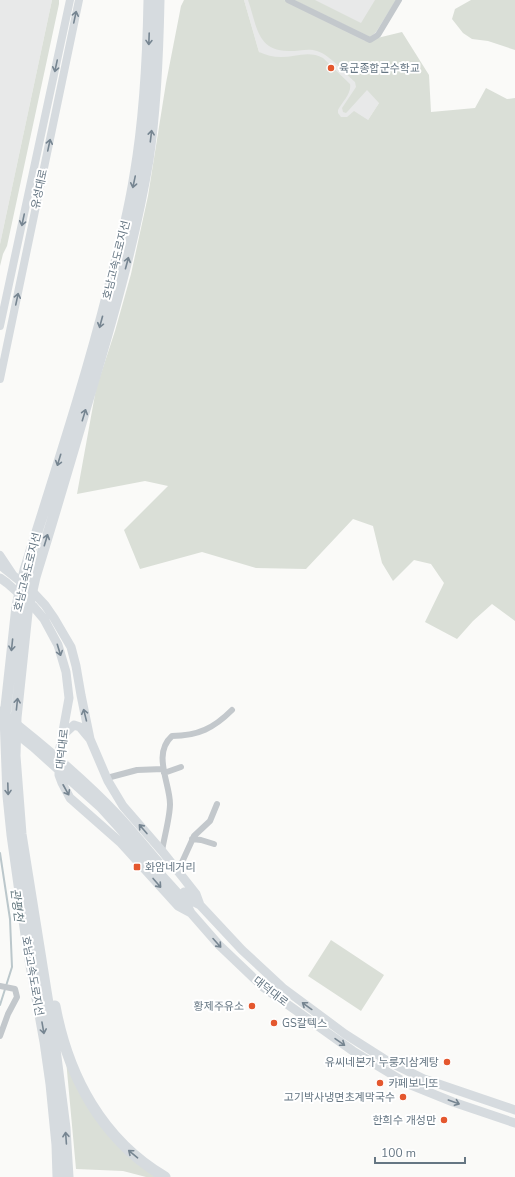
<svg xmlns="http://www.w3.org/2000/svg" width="515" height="1177" viewBox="0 0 515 1177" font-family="'Nunito Sans','Noto Sans KR',sans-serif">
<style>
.built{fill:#e8e9e9}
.green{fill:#dadfd7}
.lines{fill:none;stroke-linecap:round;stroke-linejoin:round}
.stream{stroke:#bbc7cb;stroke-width:2}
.street{stroke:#c3c8cc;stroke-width:6}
.secondary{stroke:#d6dbdf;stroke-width:8}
.primary{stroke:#d6dbdf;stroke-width:9}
.highway{stroke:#d6dbdf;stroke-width:11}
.oneway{stroke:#768591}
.poi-dot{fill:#e4572e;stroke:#fff;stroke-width:1.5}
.labels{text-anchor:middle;stroke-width:4;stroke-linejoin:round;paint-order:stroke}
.poi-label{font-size:11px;fill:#657683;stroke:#fff;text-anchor:start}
.street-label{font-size:11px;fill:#657683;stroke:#fff}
.water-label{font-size:12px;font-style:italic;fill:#60757c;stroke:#fff}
</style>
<rect width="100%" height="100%" fill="#fafaf8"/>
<path class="built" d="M0,0h52l-52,244z
M244,0h158l-25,39 2,64 -11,17 -26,5 -83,-73z"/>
<path class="green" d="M52,0h7v4l-52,242 -4,8 -3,12v-22z
M184,0h60l15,52c7,3 14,5 22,5 14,0 28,-7 42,1l27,26c2,9 -8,18 -12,26v3l3,4h6l7,-6 14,9 11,-17 -12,-13 -19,21 -2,2 -3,-1 -1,-4 14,-21 -1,-5c-10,-9 -25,-27 -38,-31 -8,-3 -18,0 -27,0 -33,1 -33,-25 -42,-51h36l81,41 37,-9 27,43 2,37 44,-4 11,-20 21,11 8,-1v523l-23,-17 -19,17 -16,18 -32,-17 19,-39 -13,-19 -17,-4 -21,21 -11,-18 -9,-37 -20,-7 -47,50 -50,-1 -54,-16 -62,17 -16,-39 44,-44 -23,-5 -68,13 19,-105 19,-58 16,-57 17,-78 18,-113 15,-77z
M294,0h21l46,23 14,-23h21l-20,32 -6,5z
M471,0h44v50l-27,-9 -16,-2 -9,-6 -11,-14 3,-10z
M331,940l53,35 -23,36 -53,-35z
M66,1060l16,35 76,82h-12l-23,-6 -47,-2z"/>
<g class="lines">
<path class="stream" d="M0,853l10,66 2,48 -12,38"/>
<path class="street" d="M288,0l82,40 8,-5 21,-35
M164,773l17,-6
M107,778l30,-8 26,-1
M192,839l9,1 13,4
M162,851c2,-13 8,-34 8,-47 0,-21 -18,-50 2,-68 26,0 42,-8 60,-26
M178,871l16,-35 16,-15 7,-17
M0,986l15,3 2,8 -9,17 -8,22"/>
<path class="secondary" d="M0,326l70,-326
M0,379l79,-379
M0,555l12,18"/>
<path class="primary" d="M0,565l30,24 15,16 9,13 17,29 5,19 5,29 9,44 18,42 15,25 39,45 34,43 4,11
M0,578l7,5 26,23 11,13 14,26 8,27 3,26 -10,55v22l3,8 8,15 50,44 58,64 13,7
M0,711c41,32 82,66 118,104 15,16 29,34 44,51
M12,730l21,17 68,61 84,93 6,12 28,32 44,42 90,64 53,32 47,19 62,21
M63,735l11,-10 6,2 10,12
M184,892l6,8 10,5 42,45 41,38 62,46 44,28 35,17 91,31"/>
<path class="highway" d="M55,1006c13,70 47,134 110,171
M58,1177l-1,-32 -6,-61 -6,-42 -17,-93 -16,-114 -4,-39 -3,-80 12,-110 8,-36c29,-93 60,-186 84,-281 10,-37 20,-76 26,-114 10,-58 13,-117 14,-175
M68,1177l-3,-49 -11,-87 -33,-207 -6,-78 1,-38 11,-105 8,-36c18,-58 35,-116 52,-174 24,-80 47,-160 61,-243 8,-53 10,-107 11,-160"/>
</g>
<defs><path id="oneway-shaft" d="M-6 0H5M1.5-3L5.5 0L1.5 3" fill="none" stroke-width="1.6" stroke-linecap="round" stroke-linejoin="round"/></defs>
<g class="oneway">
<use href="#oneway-shaft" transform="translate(75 17) rotate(-78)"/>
<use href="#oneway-shaft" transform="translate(149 39) rotate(92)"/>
<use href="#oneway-shaft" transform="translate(56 66) rotate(102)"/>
<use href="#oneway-shaft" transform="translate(151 136) rotate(-83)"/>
<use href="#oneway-shaft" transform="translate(49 145) rotate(-78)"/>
<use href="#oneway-shaft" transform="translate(134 182) rotate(102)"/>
<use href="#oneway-shaft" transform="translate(23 220) rotate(102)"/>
<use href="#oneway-shaft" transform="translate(127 263) rotate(-75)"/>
<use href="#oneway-shaft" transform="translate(17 299) rotate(-78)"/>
<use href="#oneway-shaft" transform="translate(101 322) rotate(105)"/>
<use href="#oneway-shaft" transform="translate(84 415) rotate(-73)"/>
<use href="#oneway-shaft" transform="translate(59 460) rotate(107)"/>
<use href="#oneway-shaft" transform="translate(46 540) rotate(-73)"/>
<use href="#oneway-shaft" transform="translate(12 645) rotate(96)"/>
<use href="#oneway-shaft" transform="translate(59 650) rotate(73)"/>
<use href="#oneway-shaft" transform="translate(17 704) rotate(-84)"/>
<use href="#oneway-shaft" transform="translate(85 715) rotate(-104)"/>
<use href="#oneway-shaft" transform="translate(8 789) rotate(88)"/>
<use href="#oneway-shaft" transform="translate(66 790) rotate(61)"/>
<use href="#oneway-shaft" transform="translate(143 829) rotate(-131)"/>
<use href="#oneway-shaft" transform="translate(157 883) rotate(49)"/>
<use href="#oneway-shaft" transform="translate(217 943) rotate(48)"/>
<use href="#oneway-shaft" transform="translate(307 1006) rotate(-144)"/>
<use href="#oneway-shaft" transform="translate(43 1028) rotate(80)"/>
<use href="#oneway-shaft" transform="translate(340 1042) rotate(35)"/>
<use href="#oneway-shaft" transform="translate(454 1102) rotate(20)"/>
<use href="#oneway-shaft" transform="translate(66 1138) rotate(-94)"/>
<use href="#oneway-shaft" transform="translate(133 1154) rotate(-140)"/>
</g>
<g class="poi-dot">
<circle cx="331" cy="68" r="4"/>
<rect x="133" y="863" width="8" height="8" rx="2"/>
<circle cx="252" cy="1006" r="4"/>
<circle cx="274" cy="1023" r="4"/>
<circle cx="447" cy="1062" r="4"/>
<circle cx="380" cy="1083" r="4"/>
<circle cx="403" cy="1097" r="4"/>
<circle cx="444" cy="1120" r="4"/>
</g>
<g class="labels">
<g class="poi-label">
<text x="339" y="72">육군종합군수학교</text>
<text x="145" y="871">화암네거리</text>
<text x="244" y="1010" text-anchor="end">황제주유소</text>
<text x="282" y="1027">GS칼텍스</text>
<text x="439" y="1066" text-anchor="end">유씨네본가 누룽지삼계탕</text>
<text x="388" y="1087">카페보니또</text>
<text x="395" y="1101" text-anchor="end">고기박사냉면초계막국수</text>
<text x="436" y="1124" text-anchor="end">한희수 개성만</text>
</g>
<g class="street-label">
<text transform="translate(39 189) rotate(-78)" y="4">유성대로</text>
<text transform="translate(116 260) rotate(-76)" y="4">호남고속도로지선</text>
<text transform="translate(27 572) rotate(-76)" y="4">호남고속도로지선</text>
<text transform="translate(62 749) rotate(-84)" y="4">대덕대로</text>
<text transform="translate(33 976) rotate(80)" y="4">호남고속도로지선</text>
<text transform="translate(271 991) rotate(38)" y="4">대덕대로</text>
</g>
<g class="water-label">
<text transform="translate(17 905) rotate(83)" y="4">관평천</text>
</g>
</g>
<path d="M375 1157v6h90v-6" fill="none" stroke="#657683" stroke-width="2"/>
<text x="381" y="1157" font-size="12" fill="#657683" stroke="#ffffff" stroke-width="3" paint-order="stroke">100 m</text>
</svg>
